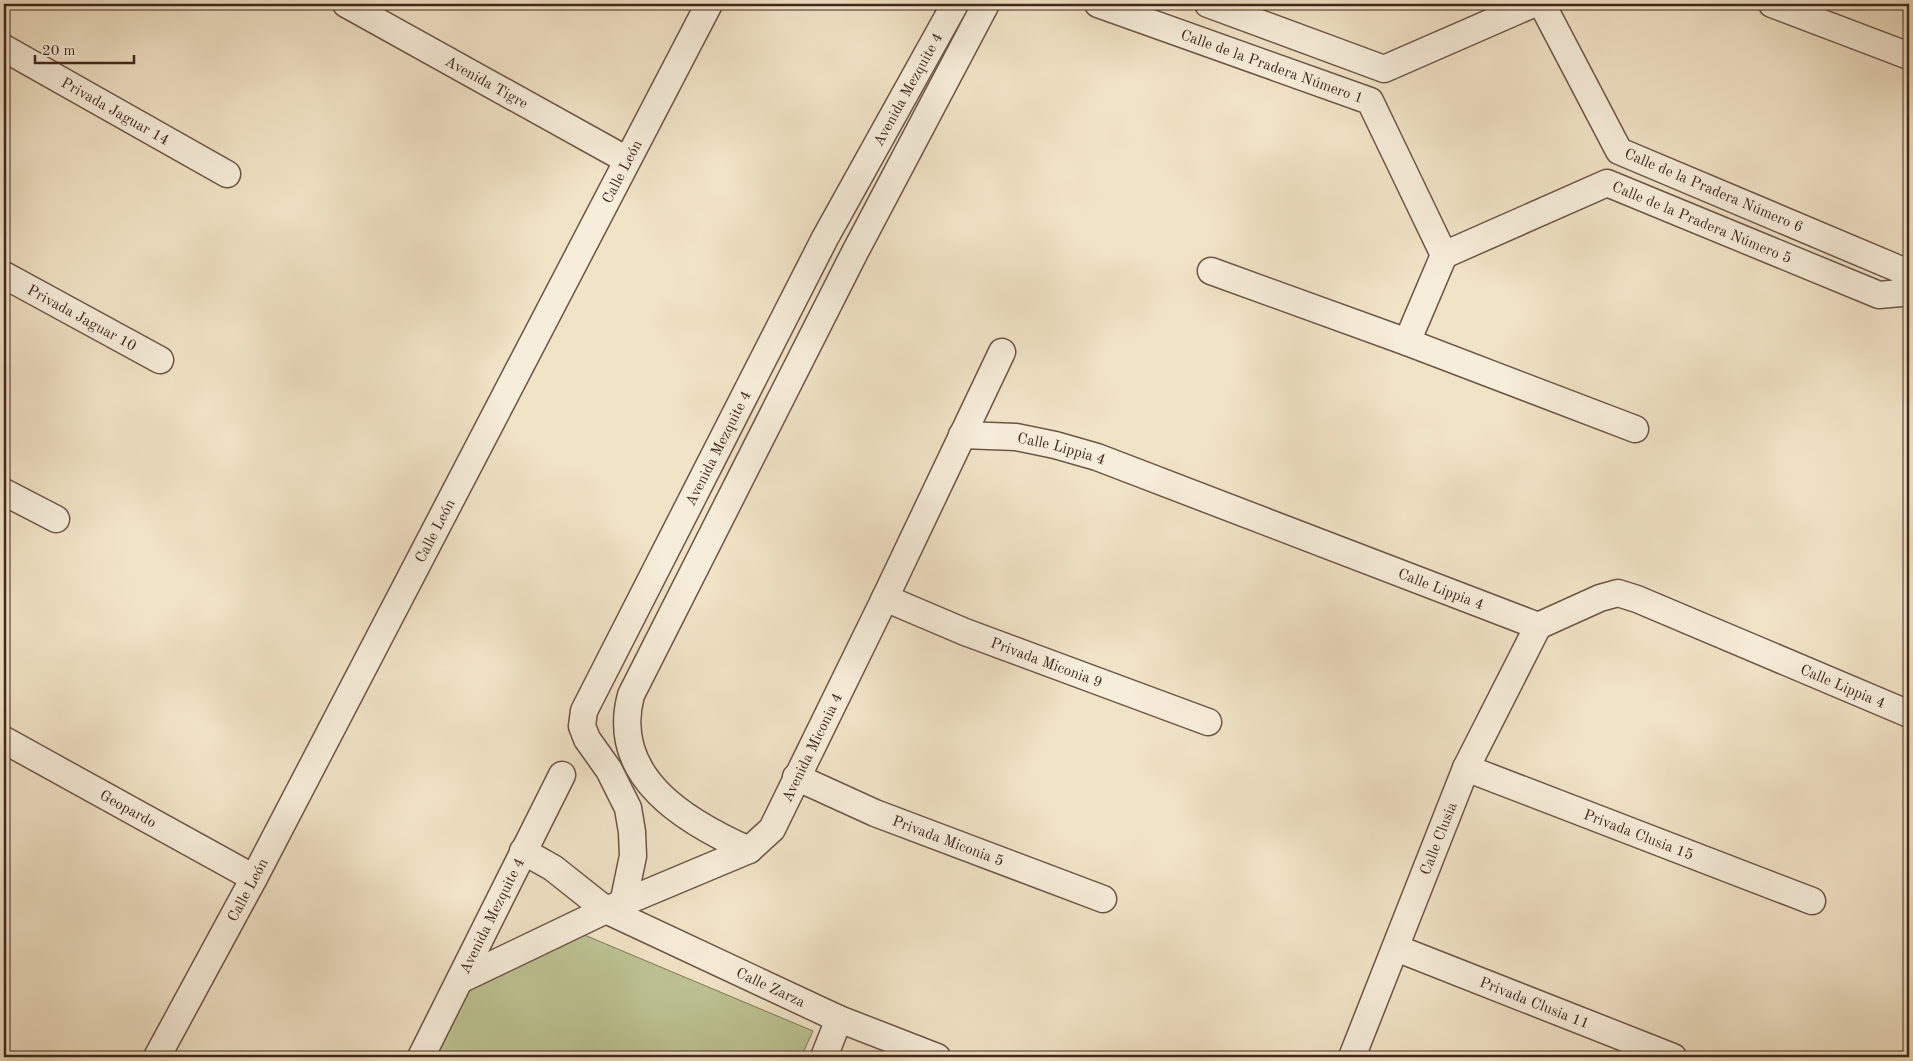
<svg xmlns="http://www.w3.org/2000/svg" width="1913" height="1061" viewBox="0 0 1913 1061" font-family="'Old Standard TT',serif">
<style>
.green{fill:#bdc393;stroke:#7f7558}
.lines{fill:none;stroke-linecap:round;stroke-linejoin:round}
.minor-casing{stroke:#6d5647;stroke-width:29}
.minor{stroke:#f6edda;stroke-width:26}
.labels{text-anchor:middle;stroke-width:4;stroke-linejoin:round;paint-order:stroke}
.street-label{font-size:15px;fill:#41271d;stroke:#f6edda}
</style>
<rect width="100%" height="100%" fill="#f1e3c6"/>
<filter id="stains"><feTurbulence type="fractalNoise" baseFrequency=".004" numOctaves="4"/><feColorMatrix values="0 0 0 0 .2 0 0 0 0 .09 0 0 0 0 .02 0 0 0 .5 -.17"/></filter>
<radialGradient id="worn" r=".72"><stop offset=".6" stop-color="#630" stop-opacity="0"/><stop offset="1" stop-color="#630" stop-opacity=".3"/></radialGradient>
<path class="green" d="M582,934l231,97 -12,26h-368l28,-65z"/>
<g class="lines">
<g class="minor-casing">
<g id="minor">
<path id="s1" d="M346,4l281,156"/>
<path id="s2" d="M1098,4l272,97 74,154"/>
<path d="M1208,4l176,65 149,-65"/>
<path d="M1772,4l137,52"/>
<path id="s3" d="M4,48l223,126"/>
<path id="s4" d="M1444,255l163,-72 272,112 22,-2 4,-11 -1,-9 -5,-4 -280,-118 -77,-147"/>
<path d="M1211,271l196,71 228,87"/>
<path id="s5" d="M4,275l156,85"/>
<path d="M1407,342l37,-87"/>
<path id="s6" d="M962,435l54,2 39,8 42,12 441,169 62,-28 18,-5 19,6 272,115"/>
<path d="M4,492l52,27"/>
<path id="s7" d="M885,598l80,34 243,90"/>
<path id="s8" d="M4,740l250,138"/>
<path id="s9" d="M1466,768l346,133"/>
<path id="s10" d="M796,777l79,36 228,86"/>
<path d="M749,850c-63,-28 -140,-73 -118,-155l224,-443 131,-248"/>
<path id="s11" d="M523,851l30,17 53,42 233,109 98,38"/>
<path id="s12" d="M623,904l10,-48 -1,-24 -4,-24 -19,-38 -22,-31 -5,-13 2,-15 241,-473 130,-234"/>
<path id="s13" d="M1396,948l277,109"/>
<path id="s14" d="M460,980l146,-70 143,-60 23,-21 113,-231 117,-246"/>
<path id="s15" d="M157,1057l97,-179 455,-874"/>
<path id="s16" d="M421,1057l141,-282"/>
<path d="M824,1057l15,-38"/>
<path id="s17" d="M1352,1057l114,-289 72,-142"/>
</g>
</g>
<use href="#minor" class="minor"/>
</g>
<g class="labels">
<g class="street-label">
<text dy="5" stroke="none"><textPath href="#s2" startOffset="185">Calle de la Pradera Número 1</textPath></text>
<text dy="5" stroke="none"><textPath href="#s1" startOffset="161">Avenida Tigre</textPath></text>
<text dy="5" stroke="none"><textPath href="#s12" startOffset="908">Avenida Mezquite 4</textPath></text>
<text dy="5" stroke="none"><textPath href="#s3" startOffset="128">Privada Jaguar 14</textPath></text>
<text dy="5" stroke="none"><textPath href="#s15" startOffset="1000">Calle León</textPath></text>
<text transform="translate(1714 190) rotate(23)" y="5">Calle de la Pradera Número 6</text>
<text dy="5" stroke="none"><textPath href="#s4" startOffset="281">Calle de la Pradera Número 5</textPath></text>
<text dy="5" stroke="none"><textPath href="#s5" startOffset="89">Privada Jaguar 10</textPath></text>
<text dy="5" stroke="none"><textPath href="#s12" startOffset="502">Avenida Mezquite 4</textPath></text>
<text dy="5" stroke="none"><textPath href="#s6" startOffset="101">Calle Lippia 4</textPath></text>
<text dy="5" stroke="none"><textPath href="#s15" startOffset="595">Calle León</textPath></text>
<text dy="5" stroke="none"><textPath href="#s6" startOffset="506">Calle Lippia 4</textPath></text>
<text dy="5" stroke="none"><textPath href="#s7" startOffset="174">Privada Miconia 9</textPath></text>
<text dy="5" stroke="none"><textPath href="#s6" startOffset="940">Calle Lippia 4</textPath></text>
<text dy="5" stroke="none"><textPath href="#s14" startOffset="439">Avenida Miconia 4</textPath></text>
<text dy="5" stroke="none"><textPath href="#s8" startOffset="142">Geopardo</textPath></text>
<text dy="5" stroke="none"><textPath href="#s9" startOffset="185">Privada Clusia 15</textPath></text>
<text dy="5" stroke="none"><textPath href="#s17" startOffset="235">Calle Clusia</textPath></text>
<text dy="5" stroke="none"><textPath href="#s10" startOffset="165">Privada Miconia 5</textPath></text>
<text dy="5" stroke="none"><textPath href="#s15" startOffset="190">Calle León</textPath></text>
<text dy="5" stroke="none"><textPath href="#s16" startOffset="158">Avenida Mezquite 4</textPath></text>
<text dy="5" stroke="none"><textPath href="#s11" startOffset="284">Calle Zarza</textPath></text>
<text dy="5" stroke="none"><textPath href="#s13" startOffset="149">Privada Clusia 11</textPath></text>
</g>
</g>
<rect width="1913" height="1061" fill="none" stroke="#f1e3c6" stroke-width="20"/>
<rect x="5" y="5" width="1903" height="1051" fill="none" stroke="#41271d" stroke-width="2.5"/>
<rect x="10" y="10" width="1893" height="1041" fill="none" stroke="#41271d"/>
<path d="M35 55v8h99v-8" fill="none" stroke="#41271d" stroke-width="2.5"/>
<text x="42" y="55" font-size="15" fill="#41271d" stroke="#f6edda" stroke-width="4" paint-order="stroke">20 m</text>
<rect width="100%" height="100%" filter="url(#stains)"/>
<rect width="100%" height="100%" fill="url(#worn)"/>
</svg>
